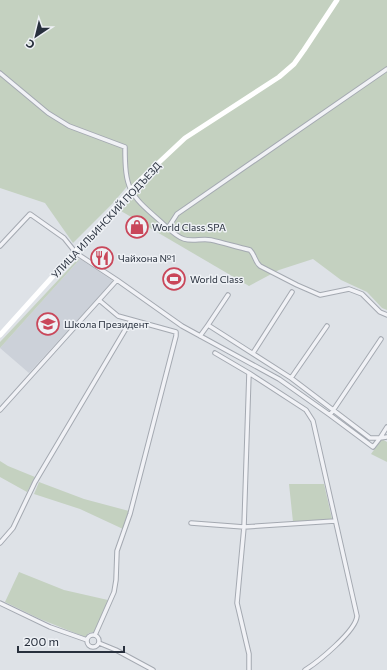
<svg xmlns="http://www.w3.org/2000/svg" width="387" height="670" viewBox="0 0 387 670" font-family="Commissioner,sans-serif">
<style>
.built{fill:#ccd1d9}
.green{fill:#c4d1c0}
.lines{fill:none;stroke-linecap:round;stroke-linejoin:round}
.street-casing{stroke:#a4a9b1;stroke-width:5.5}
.street{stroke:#f1f2f6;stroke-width:3.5}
.secondary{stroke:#fff;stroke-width:5}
.labels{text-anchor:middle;stroke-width:3;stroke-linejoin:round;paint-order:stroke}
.street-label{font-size:10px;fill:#28303d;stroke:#eef1f5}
.poi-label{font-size:10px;fill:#28303d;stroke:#eef1f5;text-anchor:start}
</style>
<rect width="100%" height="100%" fill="#dee2e7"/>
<path class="built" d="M80,259l33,22 -84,92 -29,-25z"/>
<path class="green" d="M0,0h387v310l-5,-2 -15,-16 -26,-12 -28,-21 -34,11 -30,16 -128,-75 15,-20 -6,-8 -17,20 -40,40 -28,-40 -45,-15z
M80,259l-80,89v-6l77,-82z
M382,439l5,3v20l-16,-8z
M0,461l8,5 27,11 -8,15 -27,-15z
M39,482l45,17 45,12 -6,18 -43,-20 -46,-15z
M289,484h35l8,35 -3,1 -36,2z
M19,572l45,18 44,10 -14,32 -5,1 -4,4 -45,-18 -35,-17z"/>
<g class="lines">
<g class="street-casing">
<path id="street" d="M0,73l48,40 21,13 56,21c0,42 4,47 34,73 8,7 16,16 25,19 9,3 18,-1 27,1 13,3 26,7 39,10 5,5 5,12 10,16l37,19 23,10 29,-6 13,5 18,18 7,3
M168,228l9,-14 210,-145
M0,246l30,-32 34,24 12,15 41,27 65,46 97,53 51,36 51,-76
M228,295l-20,30 83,53 79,60h10
M200,336l8,-11
M215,353l34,20 -5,154 -7,76 12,51v16
M253,353l39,-61
M249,373l57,37 7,11 44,195c-1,15 -39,46 -52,54
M291,378l36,-52
M0,410l117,-130
M330,415l43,32 7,-9
M387,427l-7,11 7,-1
M191,523l53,4 91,-6
M0,543l13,-15 22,-46 96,-162
M0,603l50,24 37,13
M87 641a6 6 0 1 1 12 0a6 6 0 1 1-12 0Z
M95,635l19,-43 2,-12 1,-29 13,-37 46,-178v-4l-58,-16 -19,-16
M99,643l17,7 37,20"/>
</g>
<use href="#street" class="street"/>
<path class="secondary" d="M0,335l137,-152 48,-45 94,-61 15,-13 10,-14 33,-50"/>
</g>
<defs>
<g id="shop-ring" transform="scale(1.15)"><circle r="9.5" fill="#eef1f5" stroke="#c9475a" stroke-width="1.5"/><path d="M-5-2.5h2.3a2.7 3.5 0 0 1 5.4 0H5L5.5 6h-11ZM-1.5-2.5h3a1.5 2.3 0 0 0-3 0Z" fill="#c9475a"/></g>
<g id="restaurant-ring" transform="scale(1.15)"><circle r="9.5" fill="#eef1f5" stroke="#c9475a" stroke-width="1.5"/><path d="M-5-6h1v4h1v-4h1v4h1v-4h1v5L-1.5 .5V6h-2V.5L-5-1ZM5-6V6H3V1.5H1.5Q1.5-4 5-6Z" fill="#c9475a"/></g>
<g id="stadium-ring" transform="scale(1.15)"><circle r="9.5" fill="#eef1f5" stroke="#c9475a" stroke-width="1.5"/><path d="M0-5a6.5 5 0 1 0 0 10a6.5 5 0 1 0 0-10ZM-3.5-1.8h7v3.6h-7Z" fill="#c9475a"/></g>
<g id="school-ring" transform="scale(1.15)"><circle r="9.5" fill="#eef1f5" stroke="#c9475a" stroke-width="1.5"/><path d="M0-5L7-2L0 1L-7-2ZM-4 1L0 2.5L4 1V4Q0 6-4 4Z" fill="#c9475a"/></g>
</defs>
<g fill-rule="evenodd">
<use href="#shop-ring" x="137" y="227"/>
<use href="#restaurant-ring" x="102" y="258"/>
<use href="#stadium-ring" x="174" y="279"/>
<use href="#school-ring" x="48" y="324"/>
</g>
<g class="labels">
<g class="street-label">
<text transform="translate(106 220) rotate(-47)" y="4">УЛИЦА ИЛЬИНСКИЙ ПОДЪЕЗД</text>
</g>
<g class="poi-label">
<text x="152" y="231">World Class SPA</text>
<text x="118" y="262">Чайхона №1</text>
<text x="190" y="283">World Class</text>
<text x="64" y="328">Школа Президент</text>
</g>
</g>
<g transform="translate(36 36) rotate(215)" stroke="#eef1f5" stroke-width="3" paint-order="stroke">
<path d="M0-3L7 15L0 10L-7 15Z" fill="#28303d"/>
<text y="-6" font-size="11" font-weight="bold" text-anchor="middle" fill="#28303d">С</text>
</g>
<path d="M18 646v6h106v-6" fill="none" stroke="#28303d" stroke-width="2"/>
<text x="24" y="646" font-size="12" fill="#28303d" stroke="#eef1f5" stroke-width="3" paint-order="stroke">200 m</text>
</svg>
